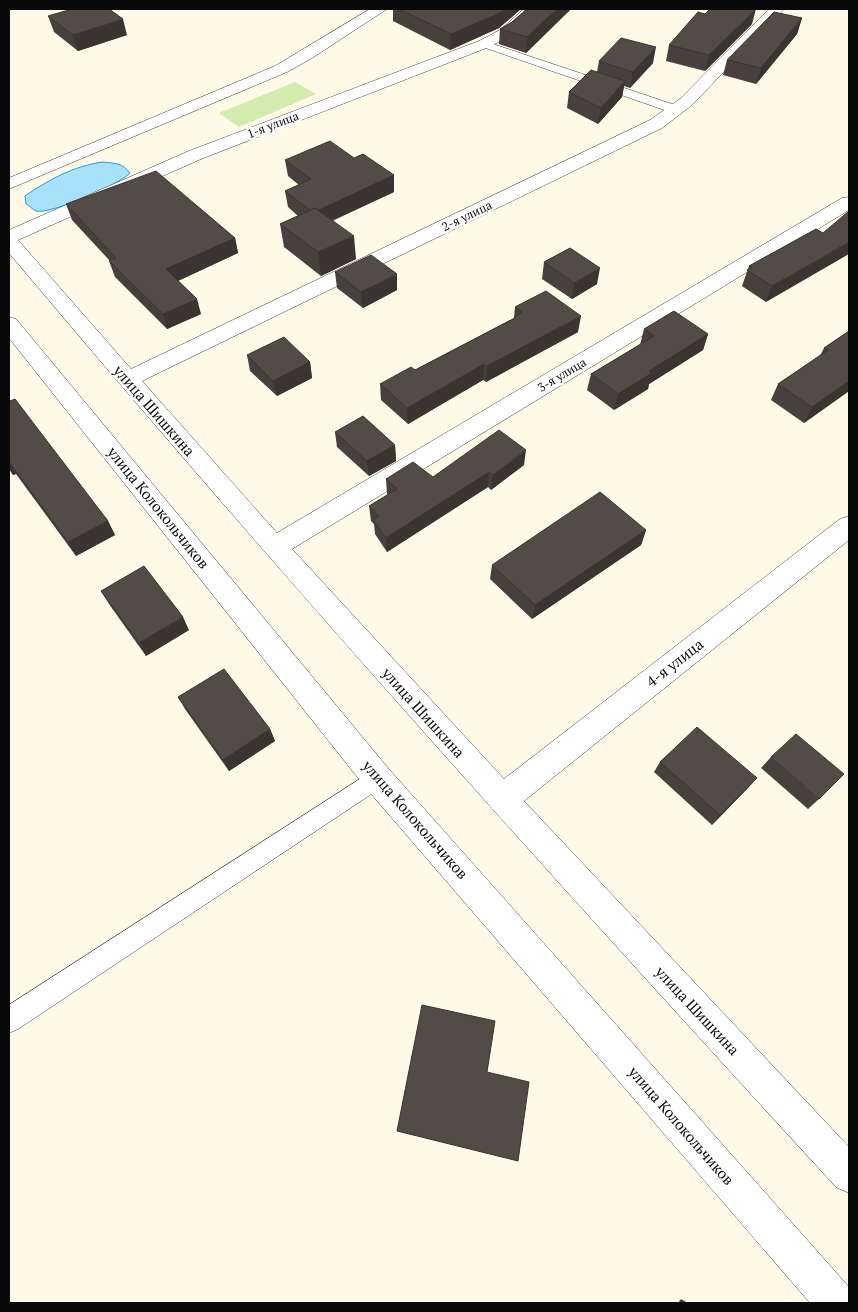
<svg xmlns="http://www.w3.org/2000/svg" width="858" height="1312" viewBox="0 0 858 1312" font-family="'PT Serif',serif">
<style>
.green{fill:#d2ebaf}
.water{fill:#a8e1fa;stroke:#2a9dd6}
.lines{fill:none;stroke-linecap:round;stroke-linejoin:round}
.lane-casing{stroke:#3d3d3d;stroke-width:1}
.street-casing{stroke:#3d3d3d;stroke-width:1}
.lane{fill:#fff;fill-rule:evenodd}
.street{fill:#fff;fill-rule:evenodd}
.wall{fill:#48403c}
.shaded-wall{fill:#3b3431}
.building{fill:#544a46;stroke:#3b3431}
.labels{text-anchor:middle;stroke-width:5;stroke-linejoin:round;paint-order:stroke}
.far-street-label{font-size:12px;fill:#0a0a0a;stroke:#fff}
.street-label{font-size:15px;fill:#0a0a0a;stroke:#fff}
</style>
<rect width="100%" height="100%" fill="#fff9e8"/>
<path class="green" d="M295,82l21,12 -77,33 -20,-14z"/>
<path class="water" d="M102,162c12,1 21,1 28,11 -10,11 -80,42 -94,38 -3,-1 -7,-6 -10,-7l-1,-8c23,-16 49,-30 77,-34z"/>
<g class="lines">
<g class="lane-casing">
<path id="lane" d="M484,41l197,66 2,3 -6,4 -4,-1 -193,-67v-4z
M377,768l8,3 3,7 -3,7 -367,244 -9,4v-28z"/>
</g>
<g class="street-casing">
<path id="street" d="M370,9h17l-75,49 -25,14 -278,117v-11l266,-112z
M524,9h15l-29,27 -21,11 -288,112 -183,81 113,129 519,-249 30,-21 89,-90h15l-92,96 -30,23 -520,253 135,152 565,-335 7,-1v13l-557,339 212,230 336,-260 9,-3v24l-325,261 325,346v46l-13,-6c-282,-307 -560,-616 -827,-934v-23l180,-79 290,-110 21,-11z
M9,317l7,2 372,449 461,519v16h-39l-444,-515 -357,-450z"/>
</g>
<use href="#lane" class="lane"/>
<use href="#street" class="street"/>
</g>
<path class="wall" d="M393,9h128l-22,19 -49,22 -57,-29z
M527,9h44l-45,44 -27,-9 1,-15 12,-7z
M48,16l79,19 -49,16 -24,-19z
M802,18l-5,16 -41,50 -33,-9 4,-15z
M752,24l-47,47 -39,-10 3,-16z
M599,61l54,2 -23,25 -6,-2 -2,11 -24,27 -31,-16 2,-16 28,-20z
M354,158l40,17v17l-61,28 23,39 -35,17 -37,-29 -4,-23 18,-8 -10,-9 -3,-16 14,-6 -11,-9 -3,-16z
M66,204l169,34 3,15 -60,28 23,33 -34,15 -52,-52 -6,-16h1l-38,-41z
M816,229l-50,73 -24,-16 7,-20z
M544,262l53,22 -25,15 -30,-20z
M335,272l62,18 -34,18 -26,-20z
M515,307l63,25 -92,50 -3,-2 -75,44 -27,-24 -1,-16 35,-14 99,-52z
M644,329l64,5 -5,16 -54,34 -1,5 -34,21 -27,-20 4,-16 49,-29z
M849,331v60l-45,32 -33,-23 7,-16 42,-28 4,-8z
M247,355l63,7 2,16 -35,18 -27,-25z
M9,399l99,122 7,14 -39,21 -60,-82 -3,1 -4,-6z
M335,432l60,13 1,16 -27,15 -32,-29z
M524,465l-33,25 -3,-3 -101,65 -12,-18 -1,-10 -3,-3 -2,-15 19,-11 -1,-1 -1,-15 47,-2z
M646,530l-5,15 -109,74 -42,-40 2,-14z
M101,591l88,39 -43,26 -37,-52z
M178,697l92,32 5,12 -46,30 -44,-62z
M771,757l48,42 -11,10 -47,-41z
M660,762l97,16 -45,47 -58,-53z
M681,1299l7,4h-10z"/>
<path class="shaded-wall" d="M505,9h16l-22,19 -49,22 1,-16z
M557,9h14l-45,44 1,-16z
M756,9l-4,15 -47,47 4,-16z
M802,18l-5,16 -41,50 5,-16z
M123,19l4,16 -49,16 -5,-16z
M656,47l-3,16 -23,25 3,-16z
M625,81l-3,16 -24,27 3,-16z
M394,175v17l-79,37 -2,-17z
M354,236l2,23 -35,17 -3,-24z
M235,238l3,15 -67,31 -5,-15z
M849,242v12l-83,48 6,-16z
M600,268l-3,16 -25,15 2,-16z
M397,274v16l-34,18 -2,-16z
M197,299l4,15 -34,15 -4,-15z
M581,316l-3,16 -92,50 1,-16z
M708,334l-5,16 -54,34 -1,5 -34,21 4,-16 31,-23z
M310,362l2,16 -35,18 -4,-15z
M484,364l-1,16 -75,44 -1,-16z
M849,381v10l-45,32 8,-16z
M395,445l1,16 -27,15 -2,-15z
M526,450l-2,15 -33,25 2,-15z
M9,462l7,12 -3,1 -4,-7z
M489,472l-1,15 -101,65 -1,-14z
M108,521l7,14 -39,21 -8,-14z
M646,530l-5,15 -109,74 3,-14z
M183,617l6,13 -43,26 -7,-13z
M270,729l5,12 -46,30 -6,-11z
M757,778l-9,10 -36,37 8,-10z"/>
<path class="building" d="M72,9h37l14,10 -50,16 -25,-19z
M399,9h106l-5,4 -49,21z
M527,9h30l-30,28 -27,-8 12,-7z
M710,9h46l-47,46 -40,-10 29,-33 7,2z
M774,12l28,6 -41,50 -34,-8z
M621,38l35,9 -23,25 -34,-11z
M591,70l34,11 -24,27 -32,-16z
M330,141l24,17 9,-4 31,21 -75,35 -4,-2 -5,2 -25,-19 26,-12 -26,-19z
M156,171l79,67 -69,31 31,30 -34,15 -54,-53 7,-3 -50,-54z
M315,208l39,28 -36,16 -38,-28z
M849,211v31l-77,44 -25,-16 5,-2 -3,-2 67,-37 7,4z
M570,248l30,20 -26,15 -30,-21z
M371,255l26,19 -36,18 -26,-20z
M546,291l35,25 -94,50 -3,-2 -77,44 -27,-24 31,-17 4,3 98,-51 9,-7 -7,-5z
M674,311l34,23 -59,37 3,2 -34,21 -27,-20 63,-38 -10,-7z
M849,331v50l-37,26 -34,-23 50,-34 -4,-2z
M284,337l26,25 -37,19 -26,-26z
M9,399l1,2 5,-2 93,122 -40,21 -59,-80z
M363,416l32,29 -28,16 -32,-29z
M499,430l27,20 -33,25 -4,-3 -103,66 -13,-18 6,-4 -10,-10 28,-17 -11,-10 27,-17 20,15z
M600,492l46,38 -111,75 -43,-40z
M144,566l39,51 -44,26 -38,-52z
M224,669l46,60 -47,31 -45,-63z
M697,727l60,51 -37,37 -60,-53z
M796,734l48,40 -25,25 -48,-42z
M422,1005l73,16 -8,51 42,10 -11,79 -121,-30z"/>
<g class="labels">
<g class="far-street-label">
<text transform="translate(273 125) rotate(-21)" y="4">1-я улица</text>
<text transform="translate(467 216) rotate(-26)" y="4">2-я улица</text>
<text transform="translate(562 375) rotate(-31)" y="4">3-я улица</text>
</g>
<g class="street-label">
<text transform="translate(154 411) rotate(49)" y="5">улица Шишкина</text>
<text transform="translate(158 508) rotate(51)" y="5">улица Колокольчиков</text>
<text transform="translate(675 663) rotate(-38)" y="5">4-я улица</text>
<text transform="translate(423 713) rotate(48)" y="5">улица Шишкина</text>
<text transform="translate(415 820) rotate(49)" y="5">улица Колокольчиков</text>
<text transform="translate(697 1011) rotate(47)" y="5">улица Шишкина</text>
<text transform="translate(681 1126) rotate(49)" y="5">улица Колокольчиков</text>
</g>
</g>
<rect width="858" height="1312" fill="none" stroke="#0a0a0a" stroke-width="20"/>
</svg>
